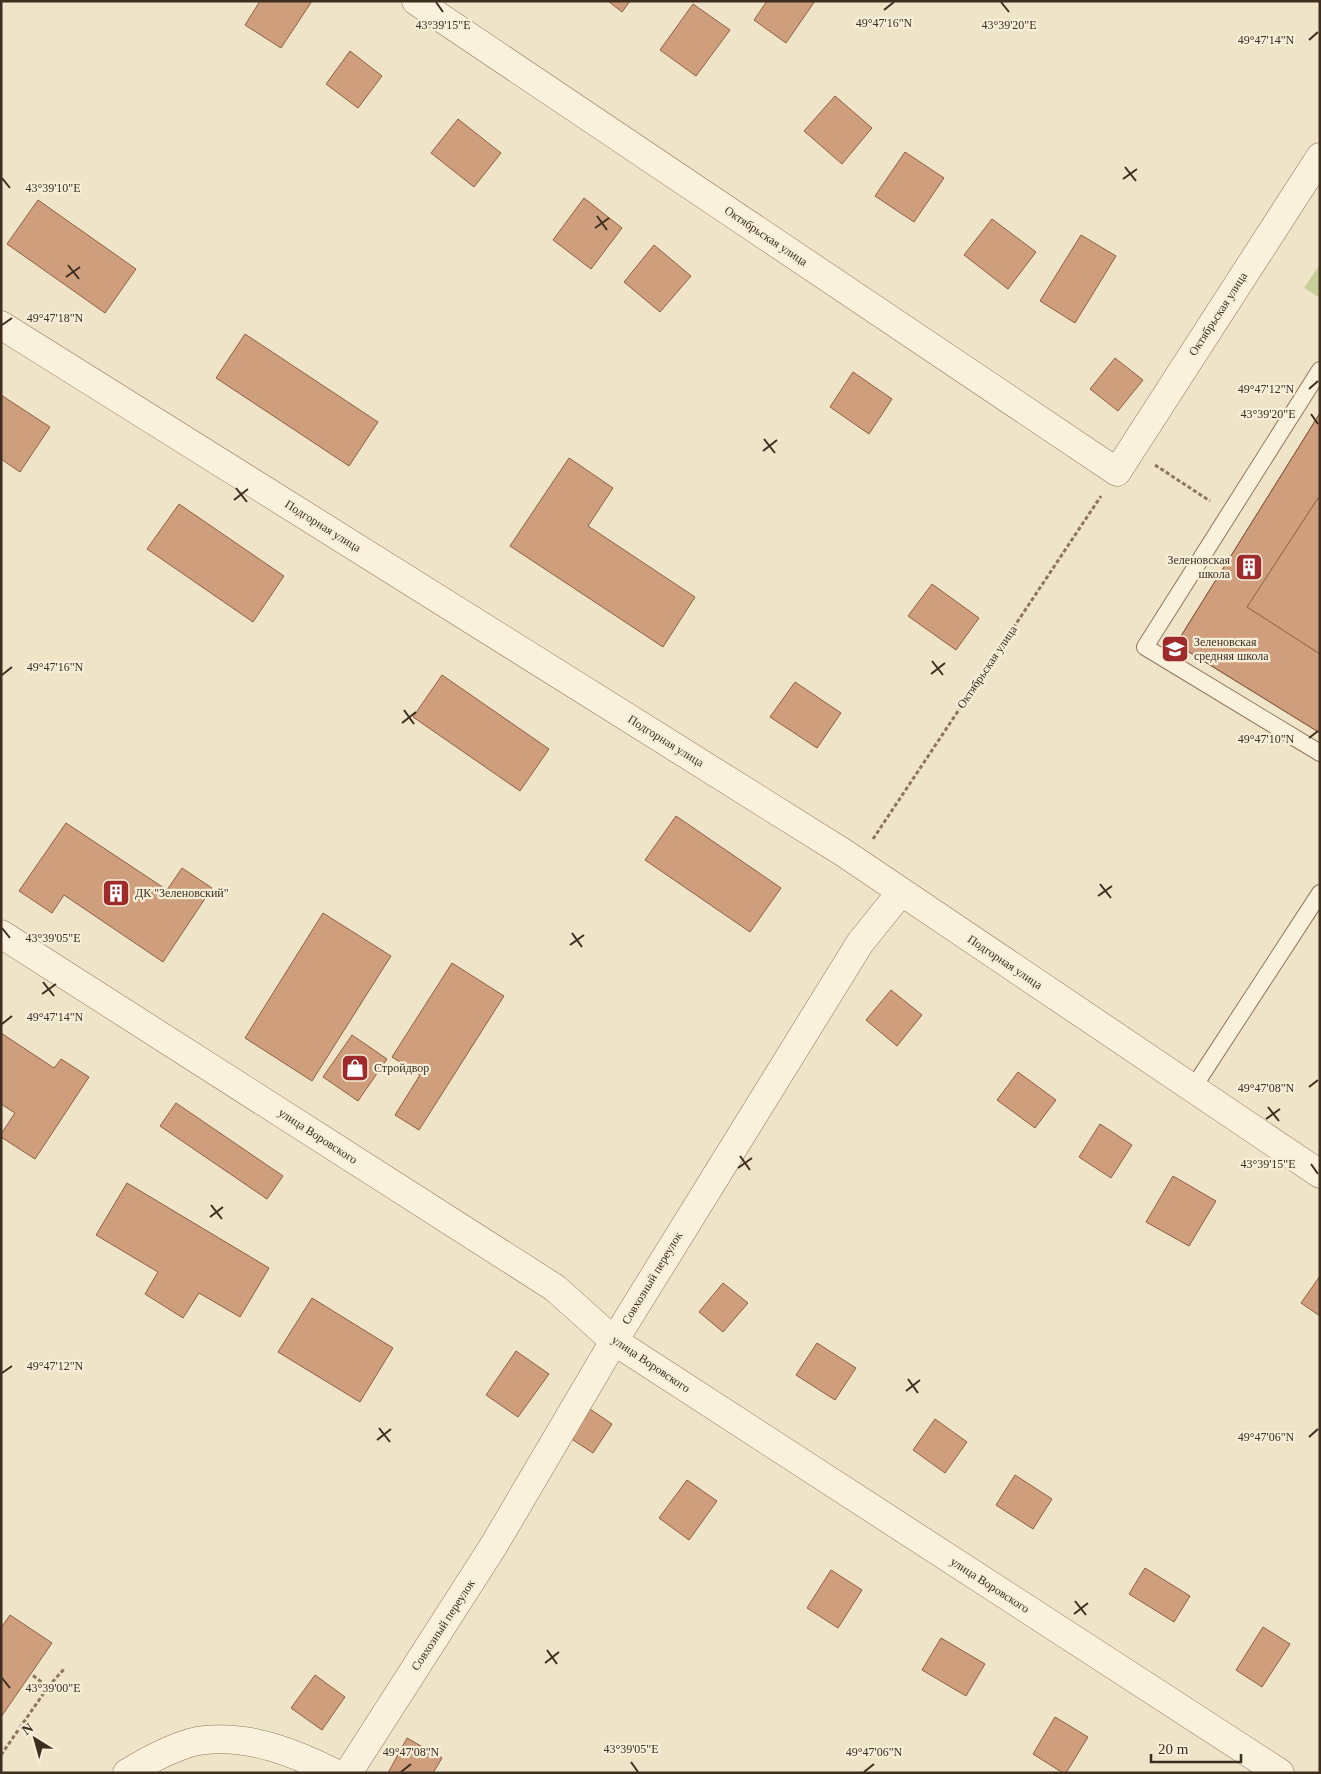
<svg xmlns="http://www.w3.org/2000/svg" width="1321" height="1774" viewBox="0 0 1321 1774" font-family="Georgia,serif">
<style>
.green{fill:#c9cf9b}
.building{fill:#cf9f7d;stroke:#8d5f41}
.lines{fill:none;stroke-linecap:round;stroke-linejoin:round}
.service-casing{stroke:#8d765c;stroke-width:18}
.minor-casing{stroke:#8d765c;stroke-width:29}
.tertiary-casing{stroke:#8d765c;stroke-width:29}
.path{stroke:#8d765c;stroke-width:3;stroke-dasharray:4 2.5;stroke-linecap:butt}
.service{stroke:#faf1dc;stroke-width:16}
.minor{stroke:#faf1dc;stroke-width:28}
.tertiary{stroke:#faf1dc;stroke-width:28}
.ticks{fill:none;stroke:#3d2e20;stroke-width:2}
.labels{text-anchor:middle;stroke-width:4.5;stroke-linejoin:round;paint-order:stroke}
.street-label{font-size:12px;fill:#3d2e20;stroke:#f7eed8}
.poi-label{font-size:12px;fill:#3d2e20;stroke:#f7eed8;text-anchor:start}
.ticks-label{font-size:12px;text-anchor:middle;fill:#3d2e20;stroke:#f7eed8;stroke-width:4.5;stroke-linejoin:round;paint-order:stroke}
</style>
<rect width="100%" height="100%" fill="#f0e4c8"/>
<path class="green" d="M1320,264v34l-16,-10z"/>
<path class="building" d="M260,1h52l-31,47 -36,-23z
M608,1h22l-8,11z
M767,1h48l-29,42 -32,-23z
M693,4l37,26 -34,46 -36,-26z
M350,51l32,25 -24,32 -32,-24z
M835,96l37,32 -30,36 -38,-33z
M458,119l43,34 -27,34 -43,-34z
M905,152l39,26 -30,44 -39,-26z
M584,198l38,30 -31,41 -38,-29z
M38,200l98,69 -31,44 -98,-69z
M992,219l44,33 -28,37 -44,-34z
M1081,235l35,21 -41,67 -35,-22z
M654,245l37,31 -31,36 -36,-30z
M245,334l133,88 -29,44 -133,-88z
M1115,358l28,22 -25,31 -28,-22z
M853,372l39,27 -23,35 -39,-27z
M1,395l49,32 -30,45 -19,-13z
M1320,413v86l-2,-1 -71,109 73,47v79l-144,-89z
M1320,413v320l-144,-89z
M569,458l44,30 -25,38 107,71 -32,50 -153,-101z
M179,504l105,72 -31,46 -106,-73z
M932,584l47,34 -23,32 -48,-34z
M442,675l107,74 -29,42 -107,-74z
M795,682l46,31 -24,35 -47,-31z
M676,816l105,72 -31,44 -105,-72z
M66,823l101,67 15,-22 30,20 -49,74 -99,-67 -12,18 -33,-22z
M323,913l68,43 -79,125 -67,-43z
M452,963l52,33 -85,134 -24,-15 25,-40 -28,-18z
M891,990l31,25 -25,31 -31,-26z
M1,1033l53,35 7,-9 28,18 -54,82 -34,-22v-3l14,-21 -14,-9z
M352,1035l35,24 -29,42 -35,-24z
M1018,1072l38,28 -21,28 -38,-28z
M176,1103l107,73 -16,23 -107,-73z
M1100,1124l32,21 -21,33 -32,-21z
M1173,1176l43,25 -27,45 -43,-24z
M127,1183l142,85 -29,49 -41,-24 -16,25 -38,-24 13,-22 -62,-37z
M1320,1276v40l-19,-13z
M723,1283l25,20 -25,29 -24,-20z
M312,1298l81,50 -33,54 -82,-50z
M817,1343l39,25 -21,32 -39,-25z
M516,1351l33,23 -31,43 -32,-22z
M590,1409l22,15 -19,29 -23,-15z
M935,1419l32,23 -22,31 -32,-23z
M1015,1475l37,24 -19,30 -37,-24z
M687,1480l30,21 -28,39 -30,-22z
M1145,1568l45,28 -16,26 -45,-28z
M831,1570l31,20 -24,38 -31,-20z
M10,1615l42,28 -51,74v-89z
M1263,1627l27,17 -28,43 -26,-17z
M941,1638l44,26 -19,32 -44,-26z
M315,1675l30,22 -23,33 -31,-22z
M1055,1717l33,20 -22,36h-3l-30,-19z
M407,1738l35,20 -9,15h-45z"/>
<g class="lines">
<g class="service-casing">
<path id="service" d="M1320,370l-175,277 175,106
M1193,1088l127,-195"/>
</g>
<g class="minor-casing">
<path id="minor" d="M416,1l701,471 203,-315
M1,934l554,354 59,53 666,432
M127,1773c20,-12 55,-31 78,-33 45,-5 90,13 130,33
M348,1773l146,-228 120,-204 246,-398 41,-51"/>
</g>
<g class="tertiary-casing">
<path id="tertiary" d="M1,325l843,528 476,321"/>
</g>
<path class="path" d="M1155,465l55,36
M873,839l228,-343
M48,1687l16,-18
M1,1755l47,-68 -17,-13"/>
<use href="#service" class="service"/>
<use href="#minor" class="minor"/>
<use href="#tertiary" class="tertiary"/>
</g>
<path class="ticks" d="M436,2l7,10M1001,2l8,10M884,10l10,-8M1309,40l9,-8M1125,167l11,14M2,178l8,10M1123,179l14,-10M597,216l10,14M595,228l14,-10M68,265l11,14M66,277l14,-10M2,325l10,-7M1309,389l9,-8M1311,414l7,10M764,439l11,14M763,451l14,-11M236,488l11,14M234,500l14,-11M932,661l11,14M931,674l14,-11M2,675l10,-8M404,710l10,14M402,723l14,-11M1309,738l9,-7M1100,884l11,14M1098,896l14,-10M2,928l8,10M572,933l10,14M570,945l14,-10M43,982l11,14M42,994l14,-10M2,1024l10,-8M1309,1087l9,-7M1268,1107l11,14M1266,1119l14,-10M740,1156l10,14M1311,1164l7,10M738,1168l14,-10M211,1205l11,14M210,1217l13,-10M2,1373l10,-7M908,1379l10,14M906,1391l14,-11M379,1428l11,14M1309,1437l9,-8M377,1440l14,-11M1075,1601l11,14M1074,1614l14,-11M547,1650l10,14M545,1663l14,-11M2,1678l8,10M631,1762l7,10M401,1772l10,-8M864,1772l10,-8"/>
<defs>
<g id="building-square" transform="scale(1.4375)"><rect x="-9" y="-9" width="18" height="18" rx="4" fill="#9e2a2b" stroke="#f7eed8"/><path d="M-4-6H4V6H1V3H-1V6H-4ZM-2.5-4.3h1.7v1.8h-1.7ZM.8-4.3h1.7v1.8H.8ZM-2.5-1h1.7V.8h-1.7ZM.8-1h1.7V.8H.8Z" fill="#fff"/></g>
<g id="school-square" transform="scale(1.4375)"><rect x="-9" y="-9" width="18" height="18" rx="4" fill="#9e2a2b" stroke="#f7eed8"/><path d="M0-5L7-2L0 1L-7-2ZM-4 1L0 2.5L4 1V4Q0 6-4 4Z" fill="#fff"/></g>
<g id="shop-square" transform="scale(1.4375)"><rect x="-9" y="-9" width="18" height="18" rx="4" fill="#9e2a2b" stroke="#f7eed8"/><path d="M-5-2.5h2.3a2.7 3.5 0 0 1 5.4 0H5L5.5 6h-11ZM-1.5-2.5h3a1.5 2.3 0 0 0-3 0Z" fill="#fff"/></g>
</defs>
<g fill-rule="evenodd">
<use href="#building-square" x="1249" y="567"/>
<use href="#school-square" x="1175" y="649"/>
<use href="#building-square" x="116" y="893"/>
<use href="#shop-square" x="355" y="1068"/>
</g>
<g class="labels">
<g class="street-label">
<text transform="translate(766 236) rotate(34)" y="4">Октябрьская улица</text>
<text transform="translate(1218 314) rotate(-57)" y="4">Октябрьская улица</text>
<text transform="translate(323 526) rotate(32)" y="4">Подгорная улица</text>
<text transform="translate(987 667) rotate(-56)" y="4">Октябрьская улица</text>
<text transform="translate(666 741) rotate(32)" y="4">Подгорная улица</text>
<text transform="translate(1005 962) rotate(34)" y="4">Подгорная улица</text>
<text transform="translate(318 1136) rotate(33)" y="4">улица Воровского</text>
<text transform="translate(652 1278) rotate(-59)" y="4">Совхозный переулок</text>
<text transform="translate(651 1364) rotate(34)" y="4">улица Воровского</text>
<text transform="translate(990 1585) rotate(33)" y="4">улица Воровского</text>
<text transform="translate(443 1625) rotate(-57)" y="4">Совхозный переулок</text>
</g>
<g class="poi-label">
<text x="1230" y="564" text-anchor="end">Зеленовская<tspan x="1230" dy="14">школа</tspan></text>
<text x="1194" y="646">Зеленовская<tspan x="1194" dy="14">средняя школа</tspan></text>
<text x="135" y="897">ДК "Зеленовский"</text>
<text x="374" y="1072">Стройдвор</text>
</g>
</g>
<g class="ticks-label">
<text x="884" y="27">49°47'16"N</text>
<text x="443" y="29">43°39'15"E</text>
<text x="1009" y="29">43°39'20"E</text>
<text x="1266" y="44">49°47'14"N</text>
<text x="53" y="192">43°39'10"E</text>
<text x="55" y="322">49°47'18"N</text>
<text x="1266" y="393">49°47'12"N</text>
<text x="1268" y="418">43°39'20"E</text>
<text x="55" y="671">49°47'16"N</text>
<text x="1266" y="743">49°47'10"N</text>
<text x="53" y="942">43°39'05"E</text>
<text x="55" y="1021">49°47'14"N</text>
<text x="1266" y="1092">49°47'08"N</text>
<text x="1268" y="1168">43°39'15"E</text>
<text x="55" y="1370">49°47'12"N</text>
<text x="1266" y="1441">49°47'06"N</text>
<text x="53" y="1692">43°39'00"E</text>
<text x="631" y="1753">43°39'05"E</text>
<text x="411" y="1756">49°47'08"N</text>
<text x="874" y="1756">49°47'06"N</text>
</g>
<rect width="1321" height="1774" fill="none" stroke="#3d2e20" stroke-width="5"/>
<g transform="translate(35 1739) rotate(323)" stroke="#f7eed8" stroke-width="4" paint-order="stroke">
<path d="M0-4L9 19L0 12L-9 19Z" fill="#3d2e20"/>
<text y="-8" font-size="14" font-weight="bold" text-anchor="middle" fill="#3d2e20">N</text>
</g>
<path d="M1151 1754v8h90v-8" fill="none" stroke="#3d2e20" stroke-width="2.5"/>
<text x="1158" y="1754" font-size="15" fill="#3d2e20" stroke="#f7eed8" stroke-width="4" paint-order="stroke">20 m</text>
</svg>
